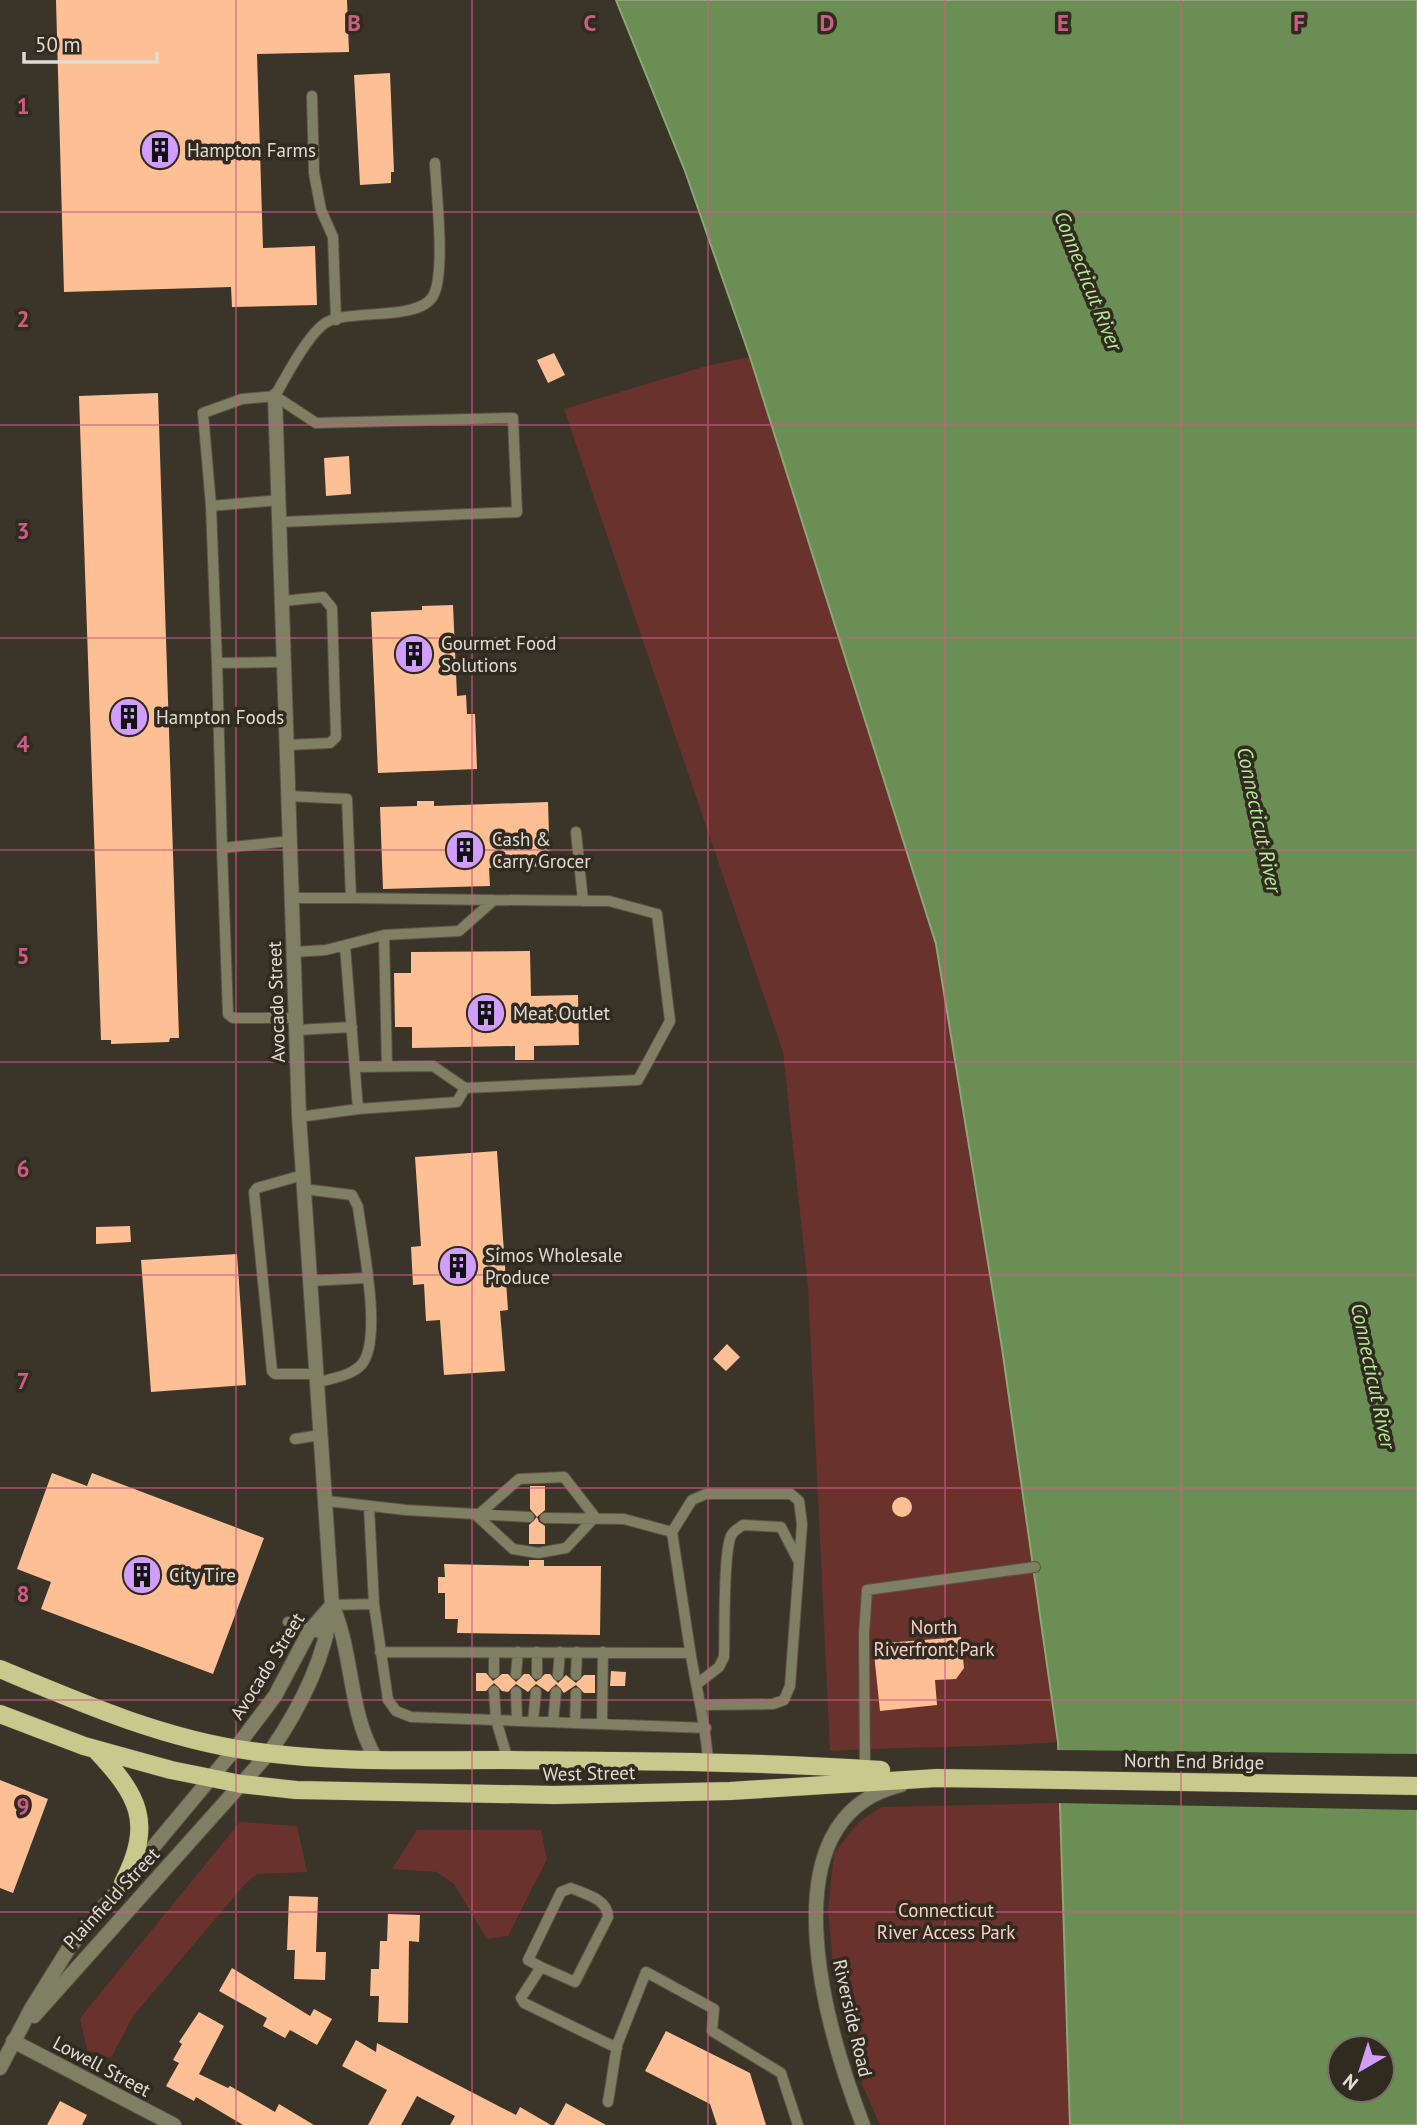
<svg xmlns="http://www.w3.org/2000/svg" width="1417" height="2125" viewBox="0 0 1417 2125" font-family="'PT Sans',sans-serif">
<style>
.green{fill:#69322c}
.water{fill:#6b8e54;stroke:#8ea57a;stroke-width:2;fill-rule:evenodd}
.pier{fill:#3b3428}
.building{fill:#ffbf94}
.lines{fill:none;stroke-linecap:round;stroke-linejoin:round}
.service-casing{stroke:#595247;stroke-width:12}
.minor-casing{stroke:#595247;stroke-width:16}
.tertiary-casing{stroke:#595247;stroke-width:16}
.primary-casing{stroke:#595247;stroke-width:19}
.service{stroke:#7f7f63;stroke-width:10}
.minor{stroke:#7f7f63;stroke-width:14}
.tertiary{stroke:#7f7f63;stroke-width:14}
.primary{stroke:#c9c98d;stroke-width:18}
.grid{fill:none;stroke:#cc5d85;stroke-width:2;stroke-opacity:0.55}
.labels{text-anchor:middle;stroke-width:7;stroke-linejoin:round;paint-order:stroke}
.poi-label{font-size:19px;fill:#e0dcd4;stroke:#312a1f;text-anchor:start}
.street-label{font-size:19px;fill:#e0dcd4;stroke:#312a1f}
.park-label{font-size:19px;fill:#f9cec8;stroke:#312a1f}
.water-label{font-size:21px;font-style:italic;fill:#b5e995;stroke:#312a1f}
.grid-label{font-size:23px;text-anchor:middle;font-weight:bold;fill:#cc5d85;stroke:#312a1f;stroke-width:7;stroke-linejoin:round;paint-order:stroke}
</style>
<rect width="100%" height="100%" fill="#3b3428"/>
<path class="green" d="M750,357l186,587 66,404 56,394c-76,6 -152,4 -228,9l-22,-464 -25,-235 -219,-643 142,-43z
M1060,1803l10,322h-190l-18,-41 4,-20 -15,-54 -16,-23 -7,-77 6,-57 25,-31 22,-15z
M240,1822l57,4 10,46 -50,2 -12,10 -112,132 -22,42 -24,-8 -7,-32z
M417,1830h124l6,29 -39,77 -21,3 -33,-55 -17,-12 -45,-3z"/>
<path class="water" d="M616,0h801v2125h-347l-12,-383 -56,-394 -66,-404 -186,-587 -65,-186zM1340,2048h42v42h-42z"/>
<path class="pier" d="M1055,1750l362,4v56l-361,-7z"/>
<path class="building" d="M56,0h291l2,52 -92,2 6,194 52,-2 2,59 -85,2 -1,-20 -167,5z
M390,73l4,99h-3v11l-31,2 -6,-110z
M554,353l11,22 -17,8 -11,-23z
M158,393l21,645h-9l-1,4 -58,2v-4h-10l-22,-644z
M349,456l2,38 -25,2 -2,-38z
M453,605l4,91 9,-1 1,19h8l2,55 -99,4 -7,-161 51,-2v-4z
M417,801h17v5l114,-4 2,64 -61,2 1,18 -107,3 -3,-82 37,-1z
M530,951l1,45 47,-1 1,50 -45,1v14h-19v-14l-103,2v-21h-17l-1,-54h17v-21z
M497,1151l11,159 -8,1 5,60 -61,4 -4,-55 -14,1 -2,-37 -11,1 -2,-38 10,-1 -6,-89z
M130,1226l1,16 -35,2v-17z
M237,1254l9,131 -95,7 -10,-132z
M727,1344l13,13 -14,14 -13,-12z
M52,1473l35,13 5,-13 172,65 -51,136 -172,-65 10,-27 -34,-13z
M530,1486h15v24l-8,7 2,5 6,4v18h-16v-19l8,-8 -7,-8z
M892 1507a10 10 0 1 1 20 0a10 10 0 1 1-20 0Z
M529,1560h15v6h57l-1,69 -143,-2 1,-14h-13v-26h-7v-16h7l-1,-13 85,2z
M961,1637l3,31 -8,11 -21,1 2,25 -57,6 -7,-67z
M611,1671l15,1 -1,14h-15z
M476,1673h10l7,8 9,-7h6l8,8 8,-8h5l7,8 9,-8h5l8,9 8,-8 10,8 8,-8h11v18h-11l-8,-8 -12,8 -8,-9 -8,8 -12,-8 -8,8 -12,-8 -8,8 -6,-1 -8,-8 -8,8h-10z
M0,1780l48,19 -35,94 -13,-5z
M289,1896l29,1 -2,55h10l-1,28 -31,-1 1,-29h-8z
M388,1914l32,1 -1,27 -10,-1 -1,82 -30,-1 1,-26h-9l1,-27h8l1,-28h7z
M232,1968l78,48 4,-7 18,10 -15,26 -27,-15 -5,8 -22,-12 4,-8 -48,-27z
M199,2012l25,14 -25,48 29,14 2,-2 45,26 4,-8 35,21h-71l-47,-28 -2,4 -28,-15 13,-23 -6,-3 9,-16 -3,-2z
M666,2031l84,42 16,52h-49l-7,-21 -65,-33z
M356,2040l20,12 1,-9 139,72 4,-8 31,18h-101l5,-9 -38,-20 -16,29h-33l19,-35 -45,-24z
M60,2101l27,14 -5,10h-35z
M566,2103l40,22h-52z"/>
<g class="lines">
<g class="service-casing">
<path id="service" d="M312,96l2,77 7,37 12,27 3,83
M275,396c10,-18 34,-64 52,-74 24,-13 92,-1 106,-26 13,-22 3,-105 2,-133
M280,500l-69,6 -8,-93 39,-14 33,-3 41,27 197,-5 4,94 -237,10
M211,506l6,157
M283,601l40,-4 9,11 4,129 -6,6 -43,2
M289,796l58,3 4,99h-59
M576,832l7,69
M290,841l-68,7 6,166 5,4h63
M222,848l-5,-185 67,-1
M351,898l143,2
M384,935l3,132
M345,946l13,163 99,-7 8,-14
M294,952l32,-2 58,-15 75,-4 35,-31 115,1 48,13 13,107 -32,59 -173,8 -32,-22 -78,1
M297,1030l55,-3
M299,1117l59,-8
M303,1175l-46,13 -3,4 18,179 3,3h41
M304,1189l48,6 6,12c4,34 25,131 4,157 -10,12 -31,14 -45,19
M310,1281l56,-3
M295,1439l25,-4
M327,1501l79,9 123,7
M369,1507l5,97 14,96 8,11 15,6 85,3 12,40
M477,1516l42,-37 45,-2 31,40
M477,1516l36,33 25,4 28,-5 29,-31
M545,1518l79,1 48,13
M332,1605l42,-1
M288,1622l40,14
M380,1652l310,1
M537,1652v22
M494,1673v-20
M516,1674l2,-22
M558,1675l2,-23
M576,1675l1,-23
M697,1684l22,-17 5,-10c1,-24 -1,-103 7,-121 2,-5 8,-8 12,-11l38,2 18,35
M494,1691l2,29 210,8
M516,1692l1,28
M701,1705l72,-1 11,-4 6,-14 12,-162 -3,-23 -8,-7h-85l-14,6 -20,32c6,39 12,79 18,118 6,38 16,74 18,112
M533,1721l3,-29
M553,1722l3,-30
M575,1723l1,-30
M602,1724l1,-72
M865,1769l-1,-135 3,-44 168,-23
M541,1967l-13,-7 33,-68 10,-4c14,6 37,11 37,29l-33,65 -34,-15 -20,31 3,5 93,45
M608,2102l9,-57 29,-73 68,37 -2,22 69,42 17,52"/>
</g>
<g class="minor-casing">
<path id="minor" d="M333,1607c21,50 15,104 43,152
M235,1749l40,-53 35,-66 22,-25
M269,1753c31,-44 56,-94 63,-148l-33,-489 -24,-720
M13,2041l161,84"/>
</g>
<g class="tertiary-casing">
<path id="tertiary" d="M34,2016l235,-263
M0,2068l31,-59 38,-61 166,-199
M863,2125c-35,-91 -102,-307 38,-340"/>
</g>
<g class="primary-casing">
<path id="primary" d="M0,1669c81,34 164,70 251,82 80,12 163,9 244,9 129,1 258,1 386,10
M0,1714l84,32 87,24 70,14 55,6 258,5 176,-4 207,-13 480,8
M95,1749c44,47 59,73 28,134"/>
</g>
<use href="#service" class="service"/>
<use href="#minor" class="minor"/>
<use href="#tertiary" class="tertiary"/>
<use href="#primary" class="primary"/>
</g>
<path class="grid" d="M236,0v2125M472,0v2125M708,0v2125M945,0v2125M1181,0v2125M0,212h1417M0,425h1417M0,638h1417M0,850h1417M0,1062h1417M0,1275h1417M0,1488h1417M0,1700h1417M0,1912h1417"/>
<defs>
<g id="building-disc" transform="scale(2.0125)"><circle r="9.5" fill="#d19dfe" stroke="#312a1f"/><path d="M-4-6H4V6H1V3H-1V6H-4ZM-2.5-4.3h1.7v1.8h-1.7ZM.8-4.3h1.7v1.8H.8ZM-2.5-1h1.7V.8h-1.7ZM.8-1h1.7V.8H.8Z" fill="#111"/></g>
</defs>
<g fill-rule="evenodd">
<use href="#building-disc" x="160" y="150"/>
<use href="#building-disc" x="414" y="654"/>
<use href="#building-disc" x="129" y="717"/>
<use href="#building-disc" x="465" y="850"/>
<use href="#building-disc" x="486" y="1013"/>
<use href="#building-disc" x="458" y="1266"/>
<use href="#building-disc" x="142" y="1575"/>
</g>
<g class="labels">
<g class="poi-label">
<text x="187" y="157">Hampton Farms</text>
<text x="441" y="650">Gourmet Food<tspan x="441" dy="22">Solutions</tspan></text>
<text x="156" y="724">Hampton Foods</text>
<text x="492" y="846">Cash &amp;<tspan x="492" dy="22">Carry Grocer</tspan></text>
<text x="513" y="1020">Meat Outlet</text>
<text x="485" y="1262">Simos Wholesale<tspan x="485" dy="22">Produce</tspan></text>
<text x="169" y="1582">City Tire</text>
</g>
<g class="street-label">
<text transform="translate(276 1002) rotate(-92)" y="7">Avocado Street</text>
<text transform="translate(267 1666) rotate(-58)" y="7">Avocado Street</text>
<text transform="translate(1194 1761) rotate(1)" y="7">North End Bridge</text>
<text transform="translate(589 1773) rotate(-1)" y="7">West Street</text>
<text transform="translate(111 1898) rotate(-47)" y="7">Plainfield Street</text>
<text transform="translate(853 2018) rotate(77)" y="7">Riverside Road</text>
<text transform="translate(102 2066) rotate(28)" y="7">Lowell Street</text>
</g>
<g class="park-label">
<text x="934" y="1634">North<tspan x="934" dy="22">Riverfront Park</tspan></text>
<text x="946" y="1917">Connecticut<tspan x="946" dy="22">River Access Park</tspan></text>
</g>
<g class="water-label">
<text transform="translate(1088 281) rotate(68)" y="7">Connecticut River</text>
<text transform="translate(1259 820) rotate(78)" y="7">Connecticut River</text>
<text transform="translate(1373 1376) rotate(78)" y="7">Connecticut River</text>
</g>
</g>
<g class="grid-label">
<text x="354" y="31">B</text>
<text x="590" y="31">C</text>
<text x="827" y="31">D</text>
<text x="1063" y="31">E</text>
<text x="1299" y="31">F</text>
<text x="23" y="114">1</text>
<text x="23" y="327">2</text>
<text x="23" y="539">3</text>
<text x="23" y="752">4</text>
<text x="23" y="964">5</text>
<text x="23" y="1177">6</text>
<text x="23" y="1389">7</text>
<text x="23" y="1602">8</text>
<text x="23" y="1814">9</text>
</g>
<g transform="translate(1361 2069) rotate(219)"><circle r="33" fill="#312a1f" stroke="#777167" stroke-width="2"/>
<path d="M0-5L12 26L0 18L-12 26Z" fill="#d19dfe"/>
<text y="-10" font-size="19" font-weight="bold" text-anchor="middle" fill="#e0dcd4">N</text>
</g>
<path d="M24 52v10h133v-10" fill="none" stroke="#e0dcd4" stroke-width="3.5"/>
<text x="35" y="52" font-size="21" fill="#e0dcd4" stroke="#312a1f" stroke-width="5" paint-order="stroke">50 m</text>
</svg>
